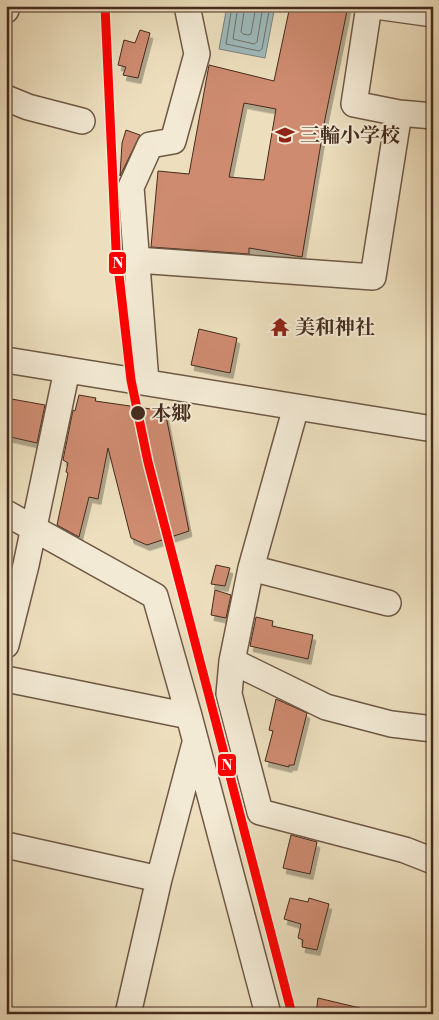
<svg xmlns="http://www.w3.org/2000/svg" width="439" height="1020" viewBox="0 0 439 1020" font-family="'Libre Bodoni','Noto Serif JP',serif">
<style>
.water{fill:#9ebabc;stroke:#7a817c}
.lines{fill:none;stroke-linecap:round;stroke-linejoin:round}
.shore{stroke:#70726c;stroke-width:1}
.building{fill:#ce8b70;stroke:#432b1d;fill-rule:evenodd;filter:url(#shadow)}
.minor-casing{stroke:#6e5845;stroke-width:28}
.minor{stroke:#f3ead5;stroke-width:25}
.rail-1-casing{stroke:#f3ead5;stroke-width:12}
.rail-1{stroke:#f00;stroke-width:9}
.stop-dot{fill:#432b1d;stroke:#f3ead5;stroke-width:2}
.labels{text-anchor:middle;stroke-width:4;stroke-linejoin:round;paint-order:stroke}
.poi-label{font-size:20px;font-weight:bold;fill:#432b1d;stroke:#f3ead5;text-anchor:start}
.stop-label{font-size:20px;font-weight:bold;fill:#432b1d;stroke:#f3ead5;text-anchor:start}
.line-badge{stroke:#f3ead5;stroke-width:2}
.badge-label{font-size:14px;text-anchor:middle;font-weight:bold;fill:#fff}
</style>
<defs>
<filter id="shadow"><feDropShadow dx="3" dy="5.5" stdDeviation="0" flood-color="#0004"/></filter>
</defs>
<rect width="100%" height="100%" fill="#eddfbe"/>
<filter id="stains"><feTurbulence type="fractalNoise" baseFrequency=".004" numOctaves="4"/><feColorMatrix values="0 0 0 0 .2 0 0 0 0 .09 0 0 0 0 .02 0 0 0 .5 -.17"/></filter>
<radialGradient id="worn" r=".72"><stop offset=".6" stop-color="#630" stop-opacity="0"/><stop offset="1" stop-color="#630" stop-opacity=".3"/></radialGradient>
<path class="water" d="M227,6h48l-10,52 -46,-9z"/>
<g class="lines">
<path class="shore" d="M232,6l-6,38 33,7 3,-2 8,-43
M238,6l-5,33 21,5 3,-2 6,-36
M245,6l-4,26 2,2 5,1 3,-1 5,-28"/>
</g>
<path class="building" d="M290,6h58l-23,113 -23,138 -53,-9v6l-98,-7 7,-76 31,3 20,-109 65,16zM244,103l32,6 -12,71 -35,-3z
M140,30l10,3 -12,45 -15,-3 3,-8 -8,-2 6,-25 11,3z
M126,130l14,5 -20,41 2,-33z
M199,329l38,9 -7,35 -39,-8z
M79,395l17,3 -1,3 70,10 24,120 -42,14 -16,-7 -23,-90 -10,51 -9,-2 -10,40 -22,-12 11,-52 -2,-1 2,-9 -5,-3 10,-50 2,1z
M6,398l39,7 -8,38 -31,-7z
M216,565l14,3 -5,18 -14,-2z
M215,590l16,5 -5,23 -15,-3z
M256,617l17,4 -1,5 41,9 -5,24 -58,-13z
M276,699l31,14 -13,52h-5v2l-24,-6 8,-30 -4,-1z
M291,835l26,7 -7,32 -27,-6z
M290,898l18,4 1,-4 20,6 -12,46 -15,-3 1,-7 -5,-2 3,-14 -17,-5z
M318,998l42,10v6h-44z"/>
<g class="lines">
<g class="minor-casing">
<path id="minor" d="M369,6l-15,98 45,9 34,3
M375,6l58,8
M6,10l1,-4
M6,98l22,9 54,14
M137,260l236,17 26,-164
M6,360l427,69
M146,382l-15,-195 19,-42 23,-4 24,-87 -10,-48
M296,407l-45,161 -19,93 94,46 65,17 42,5
M6,513l149,83 34,120 79,298
M251,568l137,35
M6,645l20,-80 41,-195
M232,661l-3,33 31,118 145,38 28,11
M6,679l183,37
M6,845l153,34
M128,1014l31,-135 36,-136"/>
</g>
<use href="#minor" class="minor"/>
<g class="rail-1-casing">
<path id="rail-1" d="M105,6l11,243 15,131 17,82 144,552"/>
</g>
<use href="#rail-1" class="rail-1"/>
</g>
<defs>
<g id="school-bare" transform="scale(1.5)"><path d="M0-5L7-2L0 1L-7-2ZM-4 1L0 2.5L4 1V4Q0 6-4 4Z" fill="#8f2418" stroke="#f3ead5" stroke-width="2.5" paint-order="stroke"/></g>
<g id="temple-bare" transform="scale(1.5)"><path d="M0-6L5-2H3V0L6.5 2.5H4V6H1.5V3h-3V6H-4V2.5H-6.5L-3 0V-2H-5Z" fill="#8f2418" stroke="#f3ead5" stroke-width="2.5" paint-order="stroke"/></g>
</defs>
<g fill-rule="evenodd">
<use href="#school-bare" x="285" y="135"/>
<use href="#temple-bare" x="280" y="327"/>
</g>
<circle class="stop-dot" cx="138" cy="413" r="8"/>
<g class="labels">
<g class="poi-label">
<text x="300" y="142">三輪小学校</text>
<text x="295" y="334">美和神社</text>
</g>
<g class="stop-label">
<text x="151" y="420">本郷</text>
</g>
</g>
<g class="line-badge">
<rect x="108" y="251" width="19" height="24" rx="5" fill="#f00"/>
<rect x="217" y="753" width="20" height="24" rx="5" fill="#f00"/>
</g>
<g class="badge-label">
<text x="118" y="268">N</text>
<text x="227" y="770">N</text>
</g>
<rect width="439" height="1020" fill="none" stroke="#eddfbe" stroke-width="25"/>
<rect x="8" y="8" width="424" height="1005" fill="none" stroke="#432b1d" stroke-width="2.5"/>
<rect x="12" y="12" width="414" height="995" fill="none" stroke="#432b1d"/>
<rect width="100%" height="100%" filter="url(#stains)"/>
<rect width="100%" height="100%" fill="url(#worn)"/>
</svg>
